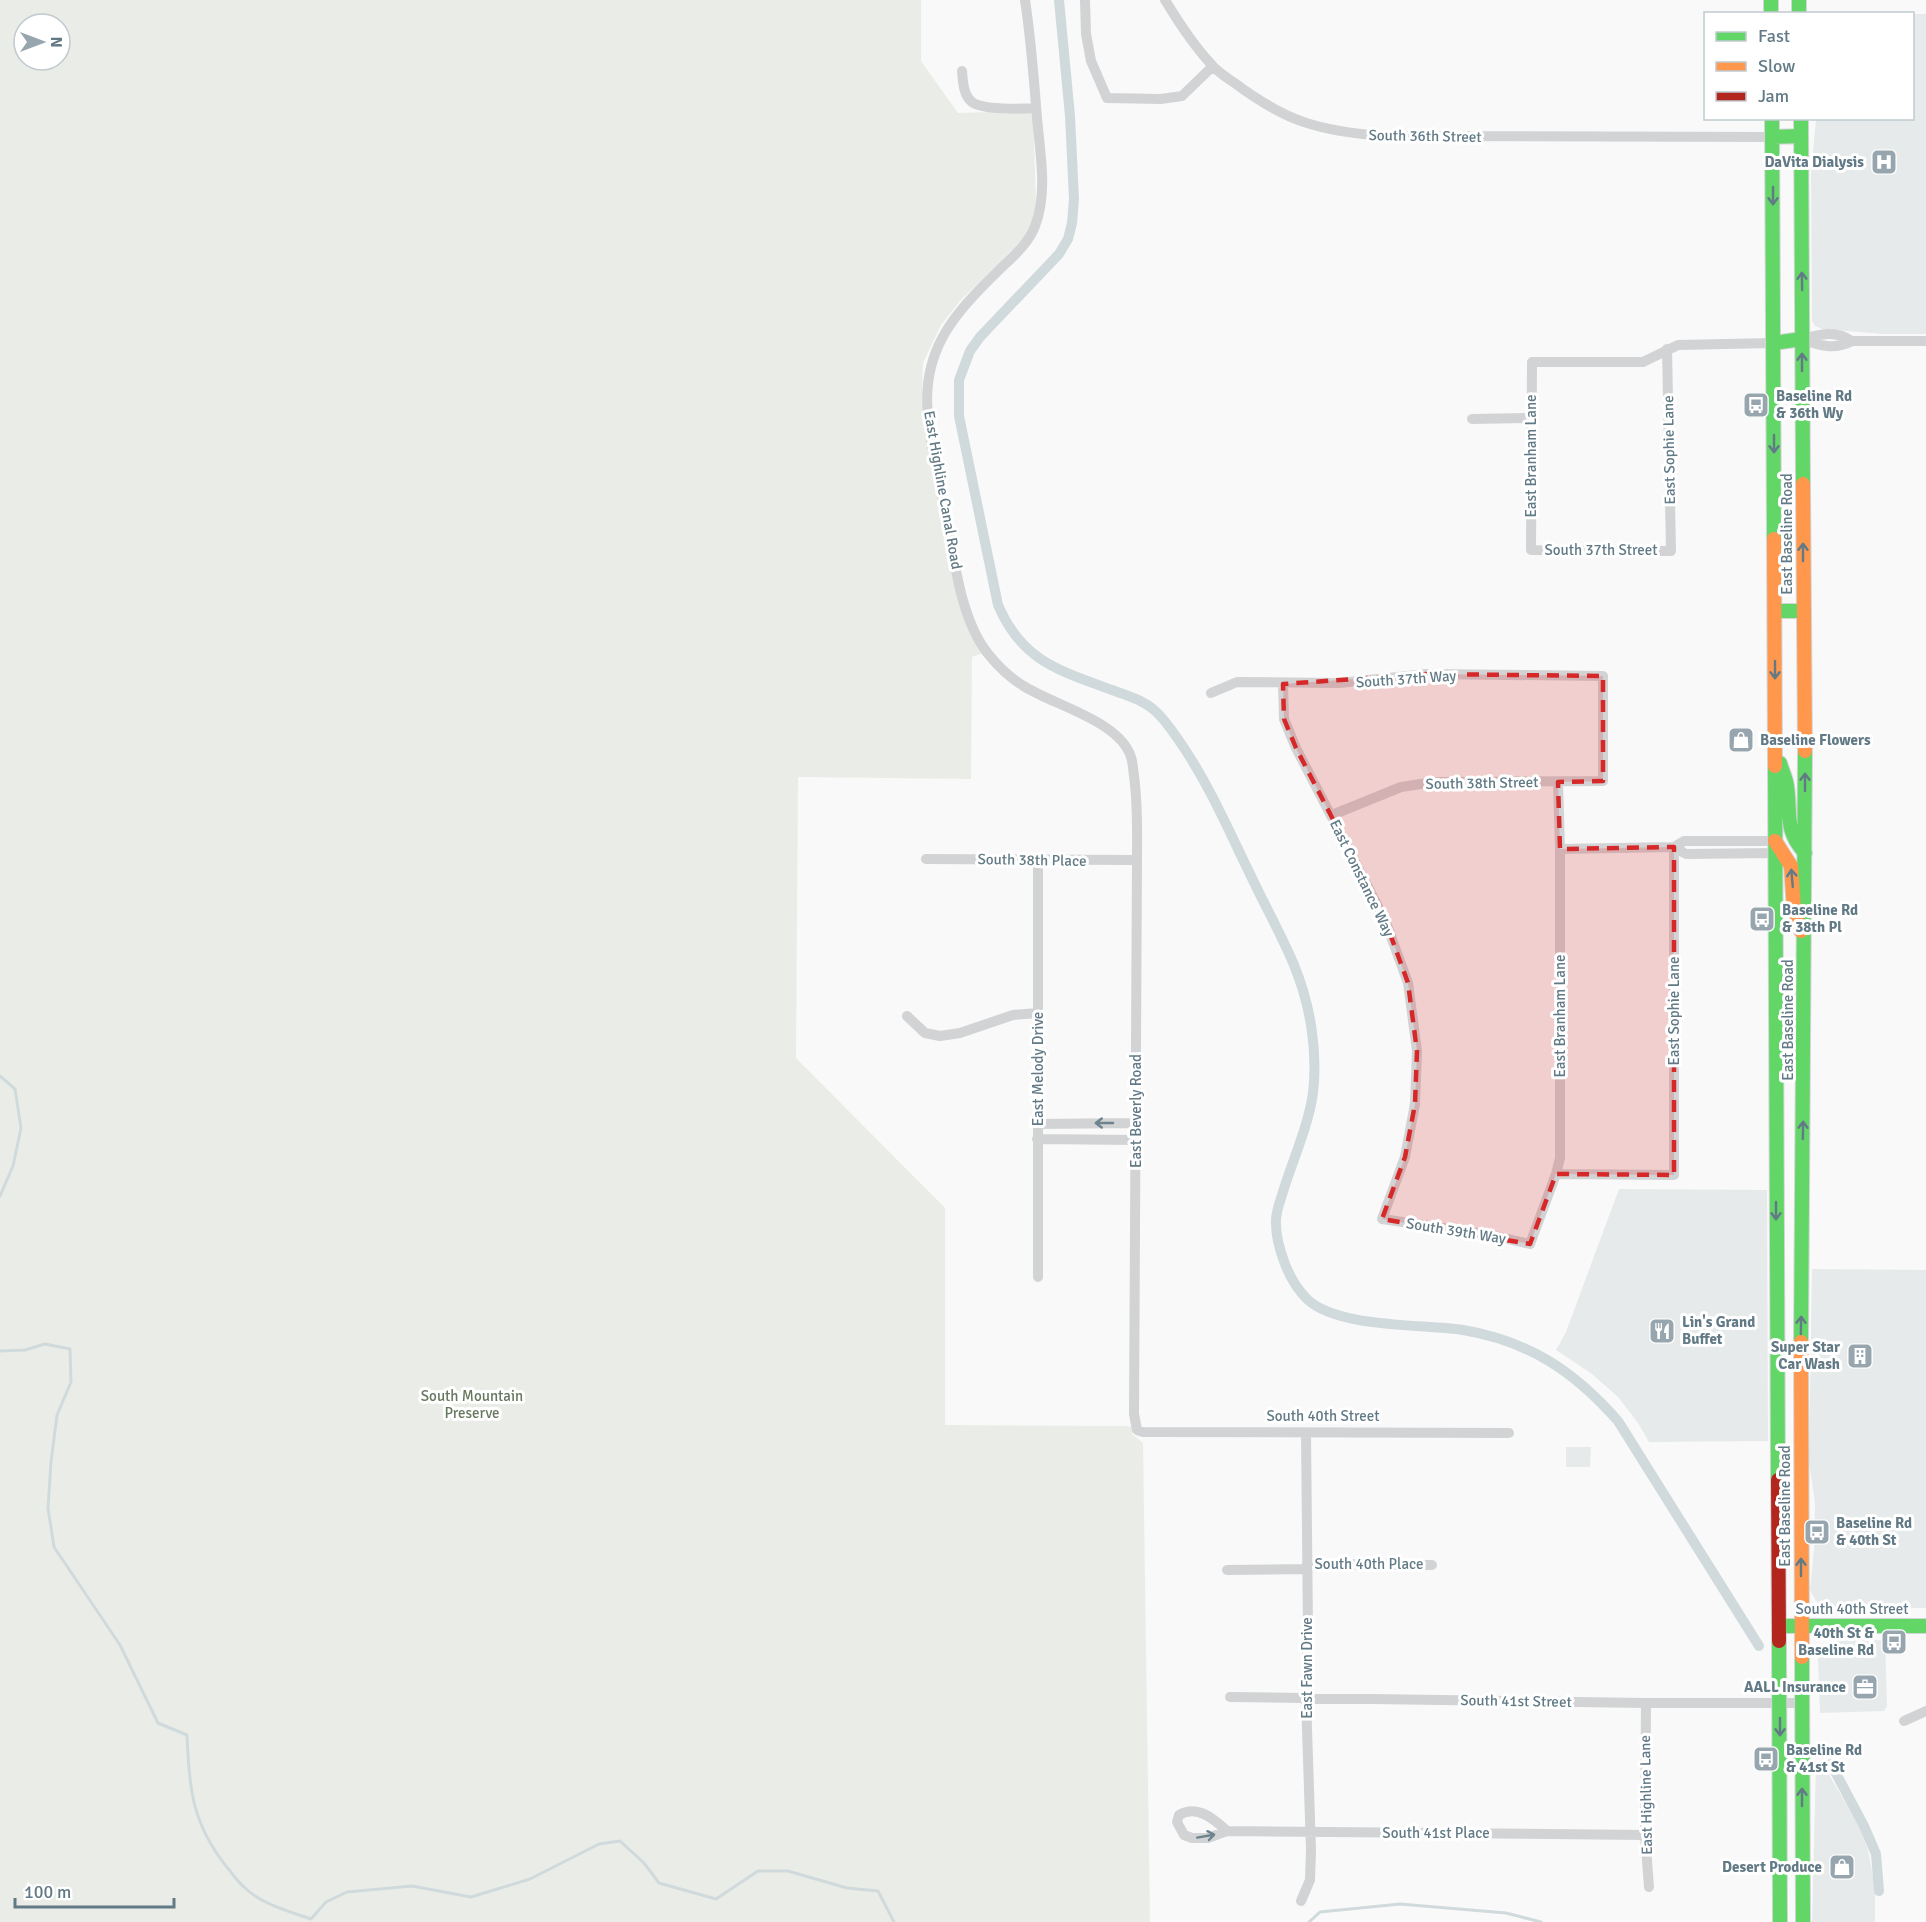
<svg xmlns="http://www.w3.org/2000/svg" width="1926" height="1922" viewBox="0 0 1926 1922" font-family="Signika,sans-serif">
<style>
.built{fill:#e7eaea}
.green{fill:#eaede7;fill-rule:evenodd}
.lines{fill:none;stroke-linecap:round;stroke-linejoin:round}
.stream{stroke:#d0dadc;stroke-width:3}
.canal{stroke:#d0dadc;stroke-width:10}
.fast-casing{stroke:#d3d6d7;stroke-width:16}
.slow-casing{stroke:#d3d6d7;stroke-width:16}
.jam-casing{stroke:#d3d6d7;stroke-width:16}
.street{stroke:#d2d3d4;stroke-width:10}
.fast{stroke:#63d668;stroke-width:14}
.slow{stroke:#ff974d;stroke-width:14}
.jam{stroke:#b3261e;stroke-width:14}
.oneway{stroke:#627a86}
.oneway2{stroke:#6d838e}
.marked{fill:#d62828;fill-opacity:0.2;stroke:#d62828;stroke-width:4.5;stroke-dasharray:12 8;stroke-linejoin:round}
.labels{text-anchor:middle;stroke-width:6;stroke-linejoin:round;paint-order:stroke}
.street-label{font-size:15px;fill:#627a86;stroke:#fff}
.poi-label{font-size:15px;font-weight:bold;fill:#627a86;stroke:#fff;text-anchor:start}
.park-label{font-size:15px;fill:#66775e;stroke:#fff}
</style>
<rect width="100%" height="100%" fill="#f9f9f9"/>
<path class="built" d="M1913,14h13v320h-42l-62,-5 -7,-3 -3,-5 -1,-146 5,-56 96,-1z
M1619,1189l148,1 1,251 -119,1 -11,-19 -20,-26 -26,-23 -36,-24 10,-18z
M1812,1269l114,1v338l-98,1 -12,-8 -6,-11 4,-42 1,-45 -6,-41z
M1566,1447h25l-1,20h-24z
M1885,1640l2,66 -3,5 -64,2 -2,-55 4,-10 9,-7z
M1816,1765l10,5 33,55 9,25 7,37v35h-63z"/>
<path class="green" d="M0,0h921v61l37,52 66,-2 9,3 3,88 -3,20 -11,18 -62,61 -19,24 -18,38 -1,29 1,26 34,179 26,56 -11,4 -1,122 -173,-2 -2,281 149,150v217l180,1 7,1v7l11,9 7,479h-1150zM24,24h36v36h-36z"/>
<g class="lines">
<path class="stream" d="M0,1076l15,13 6,39 -8,38 -13,30
M0,1351l25,-1 20,-6 25,5 1,33 -14,33 -6,47 -3,46 6,39 66,98 38,78 29,12c2,53 5,88 39,131 6,7 11,15 18,21 17,17 44,24 67,32l15,-17 21,-10 65,-6 59,11 59,-18 69,-35 21,-3 24,22 15,20 57,16 42,-28h30l59,17 31,3 16,31
M1309,1922l11,-10 80,-8 106,9 35,9"/>
<path class="canal" d="M1059,0l11,116 4,83 -2,24 -4,16 -9,15 -79,83 -10,14 -11,29v36l39,189c24,56 60,65 114,85 14,5 31,10 42,20 12,10 21,25 30,38 26,39 45,83 66,126 14,30 31,60 44,91 16,39 24,85 19,128 -5,35 -21,68 -31,102 -3,9 -7,20 -6,29 0,14 4,27 9,40 5,13 13,26 22,35 30,29 115,25 156,31 66,11 111,41 155,91l141,225
M1831,1764l33,62 12,28 3,37"/>
<g class="fast-casing">
<path id="fast" d="M1771,0v14
M1799,0v14
M1772,118l2,421
M1801,118l2,366
M1772,137l29,-1
M1773,343l29,-4
M1775,611h29
M1780,763c2,8 6,15 7,23 4,28 -3,44 18,67
M1775,766l3,714
M1801,1342l4,-591
M1779,1626h147
M1779,1641l1,281
M1802,1657l1,265"/>
</g>
<g class="slow-casing">
<path id="slow" d="M1803,484l2,267
M1774,539l1,227
M1775,841l16,25 3,44 7,21
M1801,1342l1,315"/>
</g>
<g class="jam-casing">
<path id="jam" d="M1778,1480l1,161"/>
</g>
<path class="street" d="M1025,0c6,39 9,79 12,118 3,35 11,75 -2,108 -7,19 -24,32 -38,46 -44,43 -76,79 -69,145 3,31 11,62 17,93 9,44 14,109 44,145 9,11 20,22 33,30 30,20 97,35 109,72 2,5 2,13 3,19 4,28 3,56 3,84l-3,554 3,16 6,2 366,1
M1085,0l1,34 5,27 16,37 54,1 21,-3 30,-29
M1165,0c14,23 28,45 46,64 6,8 17,14 25,20 51,38 84,47 146,52l390,1
M962,71c1,10 1,24 10,31 9,8 51,7 64,6
M1802,339c18,7 33,11 50,2h74
M1802,339c18,-5 34,-9 50,2
M1667,349l4,202 -140,-1 1,-188h111l35,-17 95,-2
M1472,419l60,-1
M1283,684l1,35 12,29 89,172 23,63 9,68 -2,53 -10,53 -23,62 109,16 39,9 26,-70 4,-16v-309l-2,-67
M1211,693l26,-11 102,1 88,-9 176,2v105l-169,1 -33,5 -69,28
M1674,847l12,7 89,-1
M1560,849l114,-2 10,-6h91
M926,859l211,1
M1038,861v416
M907,1016l18,17 15,3 20,-3 53,-18 25,-2
M1037,1124l99,-1
M1037,1139l99,1
M1556,1174l118,1v-328
M1307,1564l125,1
M1227,1570l80,-1
M1230,1697l416,6h156
M1646,1703l-1,132 4,52
M1904,1721l22,-10
M1227,1831c-13,-12 -30,-27 -48,-16l-2,7 7,13 8,3h16l19,-7 418,4
M1301,1901l9,-21 1,-30 -5,-152 2,-67 -2,-198"/>
<use href="#fast" class="fast"/>
<use href="#slow" class="slow"/>
<use href="#jam" class="jam"/>
</g>
<defs><path id="oneway-shaft" d="M-6 0H5M1.5-3L5.5 0L1.5 3" fill="none" stroke-width="1.6" stroke-linecap="round" stroke-linejoin="round" transform="scale(1.5)"/></defs>
<g class="oneway">
<use href="#oneway-shaft" transform="translate(1773 196) rotate(90)"/>
<use href="#oneway-shaft" transform="translate(1802 281) rotate(-91)"/>
<use href="#oneway-shaft" transform="translate(1802 362) rotate(-90)"/>
<use href="#oneway-shaft" transform="translate(1774 444) rotate(90)"/>
<use href="#oneway-shaft" transform="translate(1803 552) rotate(-90)"/>
<use href="#oneway-shaft" transform="translate(1775 670) rotate(90)"/>
<use href="#oneway-shaft" transform="translate(1805 782) rotate(-90)"/>
<use href="#oneway-shaft" transform="translate(1792 878) rotate(-95)"/>
<use href="#oneway-shaft" transform="translate(1803 1130) rotate(-89)"/>
<use href="#oneway-shaft" transform="translate(1776 1211) rotate(90)"/>
<use href="#oneway-shaft" transform="translate(1801 1325) rotate(-89)"/>
<use href="#oneway-shaft" transform="translate(1801 1567) rotate(-90)"/>
<use href="#oneway-shaft" transform="translate(1780 1727) rotate(90)"/>
<use href="#oneway-shaft" transform="translate(1802 1797) rotate(-90)"/>
</g>
<g class="oneway2">
<use href="#oneway-shaft" transform="translate(1104 1123) rotate(180)"/>
<use href="#oneway-shaft" transform="translate(1206 1836) rotate(-10)"/>
</g>
<path class="marked" d="M1427,674l176,2v105l-45,1 2,67 114,-2v328l-118,-1 -26,70 -148,-25 23,-62 10,-53 2,-53 -9,-68 -23,-63 -89,-172 -12,-29 -1,-35z"/>
<defs>
<g id="hospital-square" transform="scale(1.35)"><rect x="-9" y="-9" width="18" height="18" rx="4" fill="#97a6ae" stroke="#fff"/><path d="M-5-5h3v3.5h4V-5h3V5h-3V1.5h-4V5h-3Z" fill="#fff"/></g>
<g id="bus-square" transform="scale(1.35)"><rect x="-9" y="-9" width="18" height="18" rx="4" fill="#97a6ae" stroke="#fff"/><path d="M-5-6H5V4H4V6H2V4H-2V6H-4V4H-5ZM-3.5-4V0h7V-4ZM-3.5 1.2v1.5H-2V1.2ZM2 1.2v1.5H3.5V1.2Z" fill="#fff"/></g>
<g id="shop-square" transform="scale(1.35)"><rect x="-9" y="-9" width="18" height="18" rx="4" fill="#97a6ae" stroke="#fff"/><path d="M-5-2.5h2.3a2.7 3.5 0 0 1 5.4 0H5L5.5 6h-11ZM-1.5-2.5h3a1.5 2.3 0 0 0-3 0Z" fill="#fff"/></g>
<g id="restaurant-square" transform="scale(1.35)"><rect x="-9" y="-9" width="18" height="18" rx="4" fill="#97a6ae" stroke="#fff"/><path d="M-5-6h1v4h1v-4h1v4h1v-4h1v5L-1.5 .5V6h-2V.5L-5-1ZM5-6V6H3V1.5H1.5Q1.5-4 5-6Z" fill="#fff"/></g>
<g id="building-square" transform="scale(1.35)"><rect x="-9" y="-9" width="18" height="18" rx="4" fill="#97a6ae" stroke="#fff"/><path d="M-4-6H4V6H1V3H-1V6H-4ZM-2.5-4.3h1.7v1.8h-1.7ZM.8-4.3h1.7v1.8H.8ZM-2.5-1h1.7V.8h-1.7ZM.8-1h1.7V.8H.8Z" fill="#fff"/></g>
<g id="office-square" transform="scale(1.35)"><rect x="-9" y="-9" width="18" height="18" rx="4" fill="#97a6ae" stroke="#fff"/><path d="M-6-3h4V-5.5h4V-3h4V5H-6ZM-1-4.5V-3h2v-1.5ZM-6 0V1H6V0Z" fill="#fff"/></g>
</defs>
<g fill-rule="evenodd">
<use href="#hospital-square" x="1884" y="162"/>
<use href="#bus-square" x="1756" y="405"/>
<use href="#shop-square" x="1741" y="740"/>
<use href="#bus-square" x="1762" y="919"/>
<use href="#restaurant-square" x="1662" y="1331"/>
<use href="#building-square" x="1860" y="1356"/>
<use href="#bus-square" x="1817" y="1532"/>
<use href="#bus-square" x="1894" y="1642"/>
<use href="#office-square" x="1865" y="1687"/>
<use href="#bus-square" x="1766" y="1759"/>
<use href="#shop-square" x="1842" y="1867"/>
</g>
<g class="labels">
<g class="street-label">
<text transform="translate(1425 136) rotate(1)" y="5">South 36th Street</text>
<text transform="translate(1669 450) rotate(-91)" y="5">East Sophie Lane</text>
<text transform="translate(1531 456) rotate(-90)" y="5">East Branham Lane</text>
<text transform="translate(943 490) rotate(80)" y="5">East Highline Canal Road</text>
<text transform="translate(1787 534) rotate(-90)" y="5">East Baseline Road</text>
<text x="1601" y="555">South 37th Street</text>
<text transform="translate(1406 679) rotate(-4)" y="5">South 37th Way</text>
<text transform="translate(1482 783) rotate(-1)" y="5">South 38th Street</text>
<text transform="translate(1032 860) rotate(1)" y="5">South 38th Place</text>
<text transform="translate(1362 878) rotate(64)" y="5">East Constance Way</text>
<text transform="translate(1674 1011) rotate(-90)" y="5">East Sophie Lane</text>
<text transform="translate(1560 1016) rotate(-90)" y="5">East Branham Lane</text>
<text transform="translate(1788 1020) rotate(-90)" y="5">East Baseline Road</text>
<text transform="translate(1038 1069) rotate(-90)" y="5">East Melody Drive</text>
<text transform="translate(1136 1111) rotate(-90)" y="5">East Beverly Road</text>
<text transform="translate(1456 1231) rotate(9)" y="5">South 39th Way</text>
<text x="1323" y="1421">South 40th Street</text>
<text transform="translate(1785 1506) rotate(-90)" y="5">East Baseline Road</text>
<text x="1369" y="1569">South 40th Place</text>
<text x="1852" y="1614">South 40th Street</text>
<text transform="translate(1307 1668) rotate(-90)" y="5">East Fawn Drive</text>
<text transform="translate(1516 1701) rotate(1)" y="5">South 41st Street</text>
<text transform="translate(1646 1795) rotate(-91)" y="5">East Highline Lane</text>
<text x="1436" y="1838">South 41st Place</text>
</g>
<g class="poi-label">
<text x="1864" y="167" text-anchor="end">DaVita Dialysis</text>
<text x="1776" y="401">Baseline Rd<tspan x="1776" dy="17">&amp; 36th Wy</tspan></text>
<text x="1760" y="745">Baseline Flowers</text>
<text x="1782" y="915">Baseline Rd<tspan x="1782" dy="17">&amp; 38th Pl</tspan></text>
<text x="1682" y="1327">Lin's Grand<tspan x="1682" dy="17">Buffet</tspan></text>
<text x="1840" y="1352" text-anchor="end">Super Star<tspan x="1840" dy="17">Car Wash</tspan></text>
<text x="1836" y="1528">Baseline Rd<tspan x="1836" dy="17">&amp; 40th St</tspan></text>
<text x="1874" y="1638" text-anchor="end">40th St &amp;<tspan x="1874" dy="17">Baseline Rd</tspan></text>
<text x="1846" y="1692" text-anchor="end">AALL Insurance</text>
<text x="1786" y="1755">Baseline Rd<tspan x="1786" dy="17">&amp; 41st St</tspan></text>
<text x="1822" y="1872" text-anchor="end">Desert Produce</text>
</g>
<g class="park-label">
<text x="472" y="1401">South Mountain<tspan x="472" dy="17">Preserve</tspan></text>
</g>
</g>
<rect x="1704" y="12" width="210" height="108" fill="#ffffff" stroke="#c0cacf" stroke-width="1.5"/>
<rect x="1716" y="32" width="30" height="9" fill="#63d668" stroke="#c0cacf" stroke-width="1.5"/>
<text x="1758" y="42" font-size="18" fill="#627a86">Fast</text>
<rect x="1716" y="62" width="30" height="9" fill="#ff974d" stroke="#c0cacf" stroke-width="1.5"/>
<text x="1758" y="72" font-size="18" fill="#627a86">Slow</text>
<rect x="1716" y="92" width="30" height="9" fill="#b3261e" stroke="#c0cacf" stroke-width="1.5"/>
<text x="1758" y="102" font-size="18" fill="#627a86">Jam</text>
<g transform="translate(42 42) rotate(90)"><circle r="28" fill="#ffffff" stroke="#c0cacf" stroke-width="1.5"/>
<path d="M0-4.5L10 22L0 15L-10 22Z" fill="#97a6ae"/>
<text y="-9" font-size="16" font-weight="bold" text-anchor="middle" fill="#627a86">N</text>
</g>
<path d="M15 1898v9h159v-9" fill="none" stroke="#627a86" stroke-width="3"/>
<text x="24" y="1898" font-size="18" fill="#627a86" stroke="#ffffff" stroke-width="4.5" paint-order="stroke">100 m</text>
</svg>
